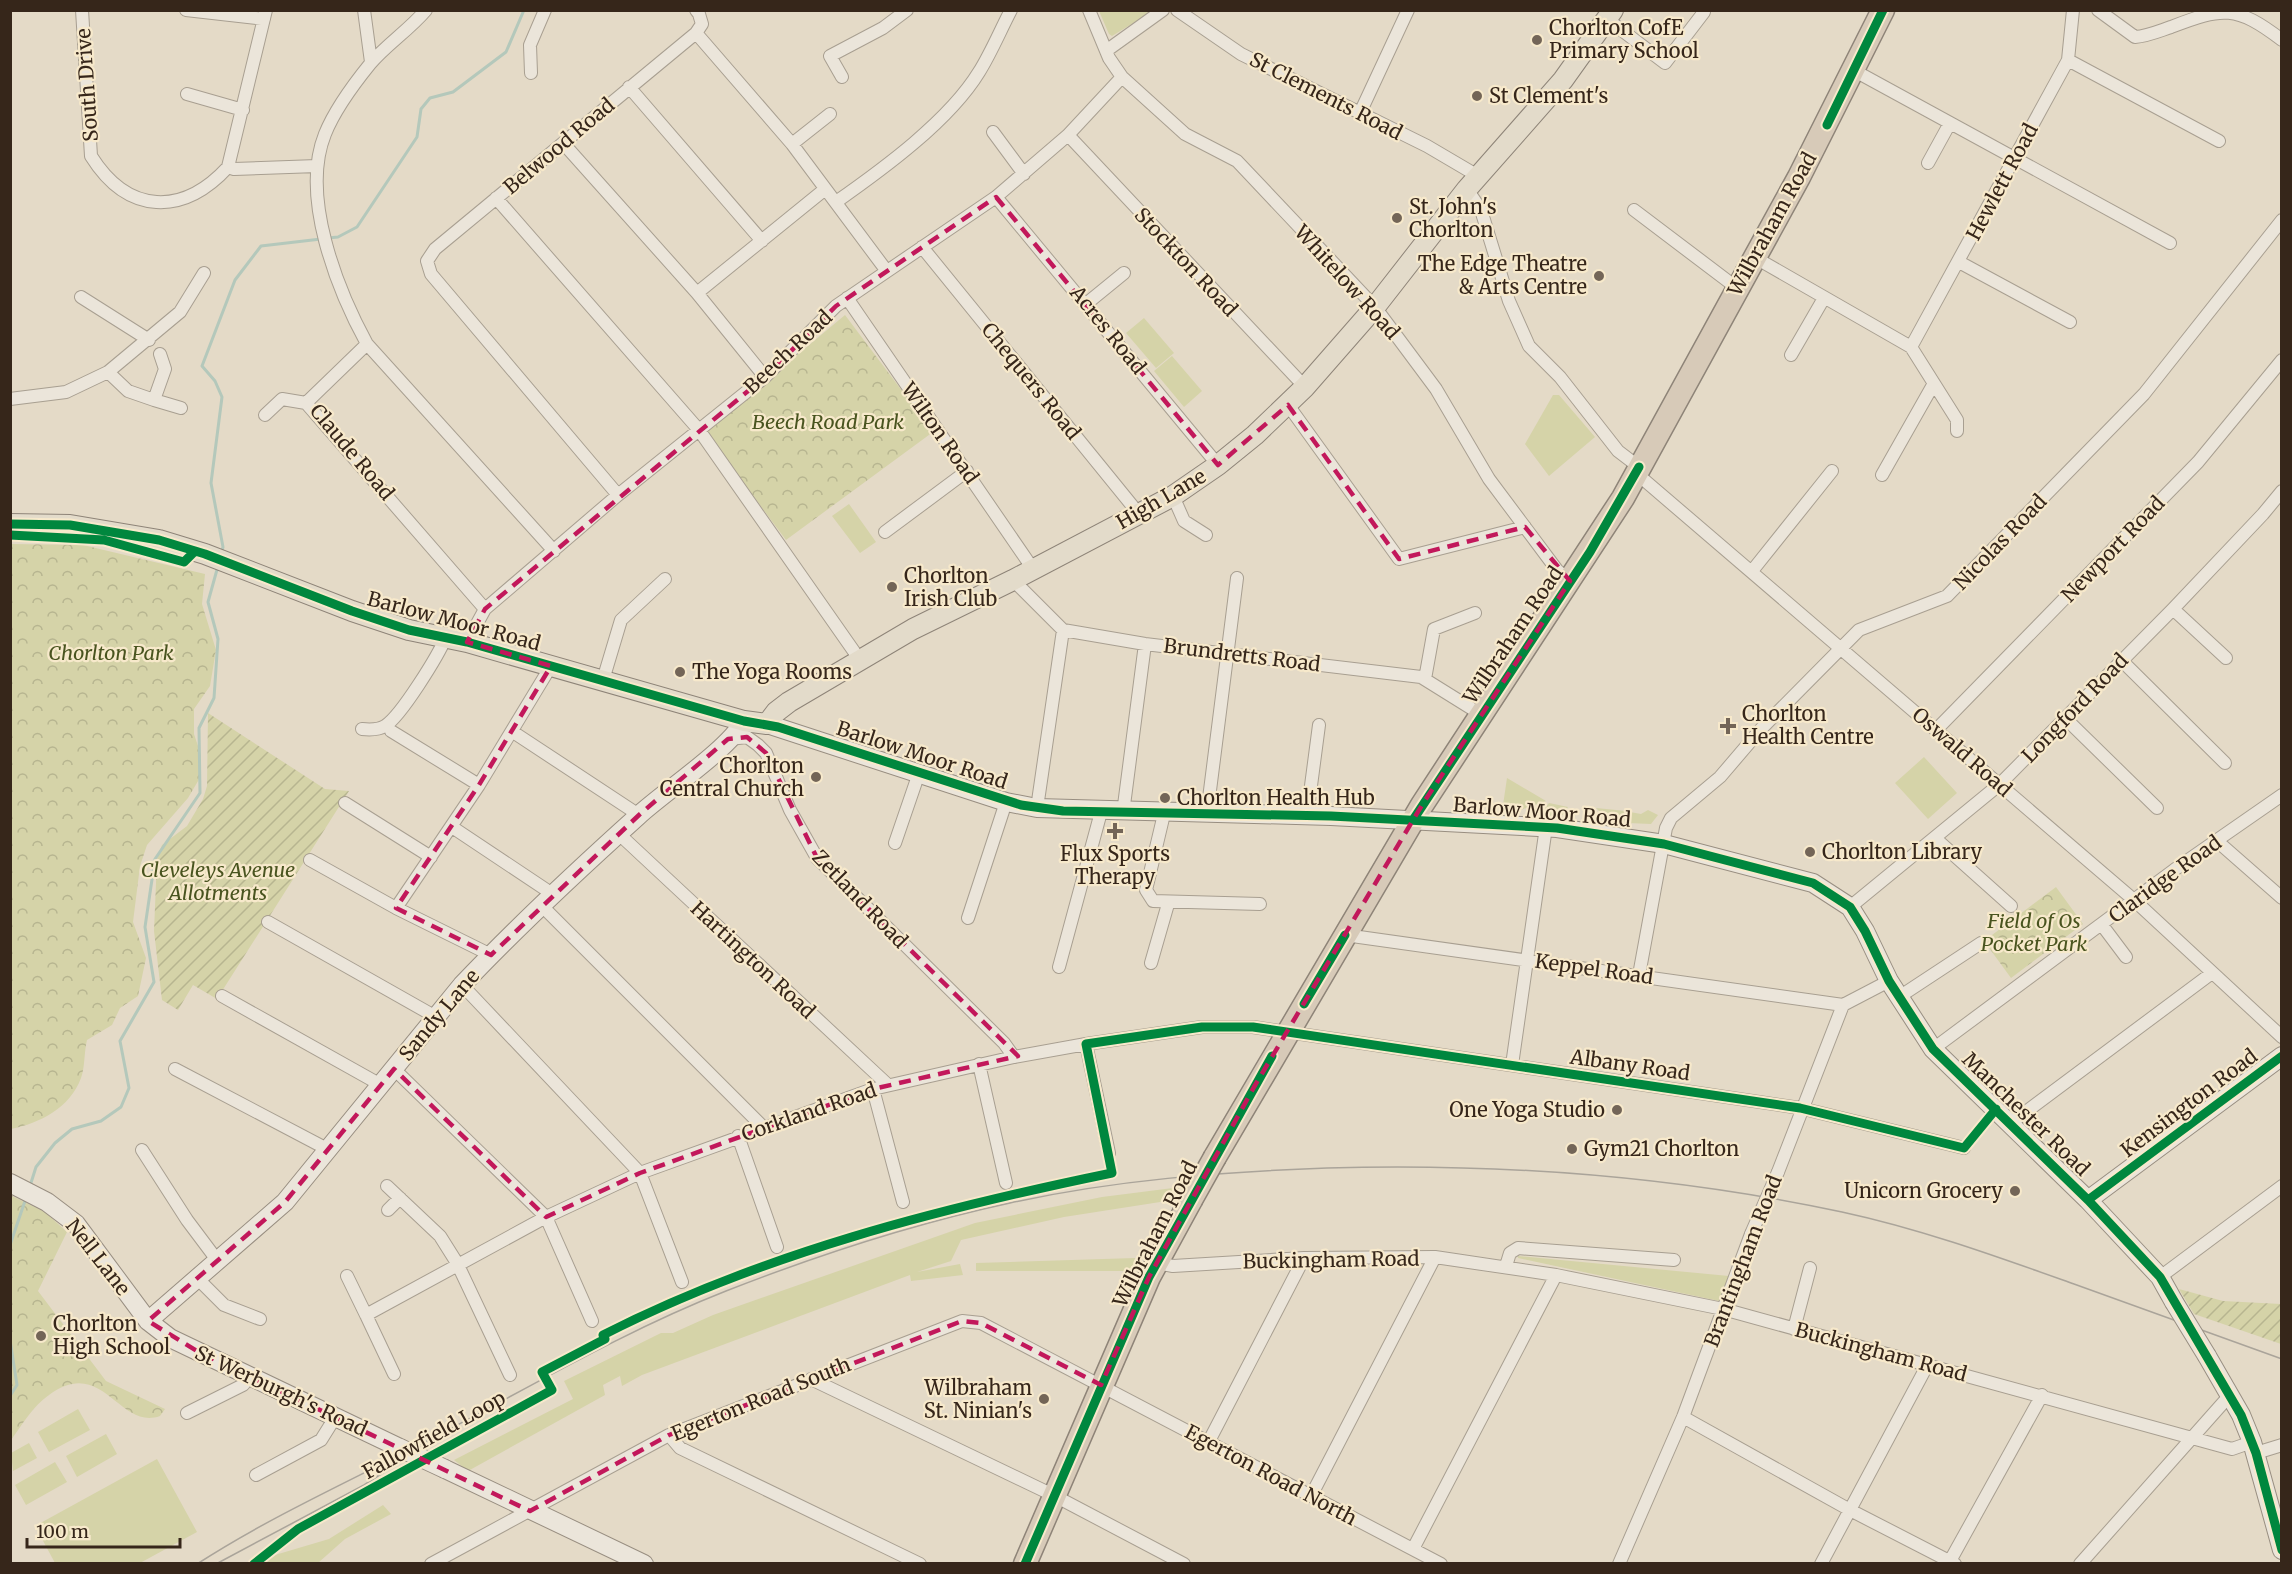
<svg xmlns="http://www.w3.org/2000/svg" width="2292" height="1574" viewBox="0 0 2292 1574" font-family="Merriweather,serif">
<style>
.grass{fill:#d5d3a8}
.forest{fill:url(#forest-crowns)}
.garden{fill:url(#garden-furrows)}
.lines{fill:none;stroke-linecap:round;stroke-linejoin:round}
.stream{stroke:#b4c8bb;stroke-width:3}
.street-casing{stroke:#a89f91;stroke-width:14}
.secondary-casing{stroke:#988e81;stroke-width:20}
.primary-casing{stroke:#8e8478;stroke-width:22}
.highway-casing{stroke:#8e8478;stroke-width:25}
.street{stroke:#ebe5da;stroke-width:12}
.secondary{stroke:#ebe5da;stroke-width:18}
.primary{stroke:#e3dbca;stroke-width:20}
.highway{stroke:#d7cab8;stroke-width:22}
.tram{stroke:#aaa49a;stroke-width:1.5}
.street-bridge-casing{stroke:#a89f91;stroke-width:14;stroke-linecap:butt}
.secondary-bridge-casing{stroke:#988e81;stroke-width:20;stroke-linecap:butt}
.highway-bridge-casing{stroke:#8e8478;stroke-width:25;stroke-linecap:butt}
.street-bridge{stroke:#ebe5da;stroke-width:12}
.secondary-bridge{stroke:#ebe5da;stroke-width:18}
.highway-bridge{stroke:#d7cab8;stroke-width:22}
.cycleway-casing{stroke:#f7e9cb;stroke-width:13}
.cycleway{stroke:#00873e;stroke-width:9}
.marked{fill:none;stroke:#c2185b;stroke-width:4.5;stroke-dasharray:12 8;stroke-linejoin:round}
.poi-dot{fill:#736557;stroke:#f7e9cb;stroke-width:2}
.labels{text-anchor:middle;stroke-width:4.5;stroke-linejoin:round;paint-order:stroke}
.poi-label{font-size:20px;fill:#36261a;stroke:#f7e9cb;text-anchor:start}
.street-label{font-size:20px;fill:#36261a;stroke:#f7e9cb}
.park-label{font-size:20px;font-style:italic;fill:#49541f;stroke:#f7e9cb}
</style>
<defs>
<pattern id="forest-crowns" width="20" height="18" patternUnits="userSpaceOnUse" patternTransform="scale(1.5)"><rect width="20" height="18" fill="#d5d3a8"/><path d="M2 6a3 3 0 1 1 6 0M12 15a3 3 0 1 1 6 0" fill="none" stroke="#b7b590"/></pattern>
<pattern id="garden-furrows" width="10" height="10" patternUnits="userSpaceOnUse" patternTransform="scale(1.5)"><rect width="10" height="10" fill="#d5d3a8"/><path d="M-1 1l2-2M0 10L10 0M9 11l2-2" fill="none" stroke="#b7b590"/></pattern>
</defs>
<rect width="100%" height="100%" fill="#e4dac7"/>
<path class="grass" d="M1099,11h54l-41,25 -3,-2z
M1144,318l30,35 -18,15 -30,-35z
M1172,356l30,35 -18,16 -30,-36z
M1553,395h6l36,42 -46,39 -24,-32z
M849,504l27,38 -16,11 -28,-37z
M1924,757l33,36 -29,26 -33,-36z
M1507,778l39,23 -34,12 -10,-1z
M1549,803l19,4 -5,8 -19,1 1,-8z
M1596,808l30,3 -2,12 -16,-3z
M1648,810l10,5 -7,9 -23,-1 2,-11 11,2z
M1173,1188h6l-6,12 -109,17 -103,23 -10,21 -34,11 43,-8 3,11 -52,6 -1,-6 -268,100 -20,11 -2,-10 -17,9 2,10 -137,76 -14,-11 119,-61 -9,-18 97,-48h12l40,-18 262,-92 127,-26z
M1518,1256l211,20 -10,25 -201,-43z
M1135,1258l1,13h-160v-8z
M78,1409l12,21 -41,22 -11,-20z
M106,1434l11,20 -40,23 -11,-21z
M29,1443l8,15 -24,13 -2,-18z
M157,1459l40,73 -57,31h-85l-20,-37z
M55,1462l12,20 -41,23 -11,-20z
M383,1505l8,9 -46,25 -27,24h-55l12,-8 54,-16z"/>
<path class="forest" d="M845,315l88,117 -147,108 -81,-108z
M11,544l72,1 122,29 -3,30 14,46 -6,36 -16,23v25l7,21v21l-13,22 -41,47 -7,21 -7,56 13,36 -8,38 -18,12 -8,17 -25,15c-3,12 -2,28 -6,38 -11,30 -41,45 -70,51z
M2056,887l27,37 -72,54 -27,-37z
M10,1195l35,17 22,20 -29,59 68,90 59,28 -5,7c-41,15 -57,-61 -111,-21 -16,11 -27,30 -38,45z"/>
<path class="garden" d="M208,713l117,76 24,2 -132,208 -24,-14 -15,25 -16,-10 -8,-69 3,-72 5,-14 25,-19 16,-27 4,-13z
M2179,1289l44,12 58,3v40l-87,-30z"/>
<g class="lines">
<path class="stream" d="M328,238l10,-1 19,-10 60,-90 4,-28 9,-11 23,-6 53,-40 18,-42
M221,554l2,-7 -12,-64 11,-86 -7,-16 -13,-15 33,-86 26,-34 60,-7
M30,1186l6,-19 19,-24 17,-14 29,-8 20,-14 8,-19 -9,-47 34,-59 -9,-55 10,-68 45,-66 -1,-65 15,-30 4,-59 -10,-37 10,-36
M10,1245l16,-47
M10,1340l7,45 -7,11"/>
<g class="street-casing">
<path id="street" d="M82,10l9,146c37,59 92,60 137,11l6,2 83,-3
M186,10l78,9
M364,10l7,52
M426,10c-17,20 -40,35 -56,54 -17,21 -35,45 -45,70 -25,62 12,155 42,210l-61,59 179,206
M1089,10l20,48 13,19 63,57 52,27 138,146 61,82 53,90 68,91 13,11
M1177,10l64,44 186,92 51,30
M2098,10l37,27c13,-1 24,-6 36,-10 52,-20 65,-22 111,13
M1607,19l58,44 39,-51
M696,33l96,111 94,126
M1106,51l57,-41
M2068,60l151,81
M1855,71l315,172
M531,73l-1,-28 15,-35
M842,77l-12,-21 53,-28 24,-18
M629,87l133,154
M187,94l56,16
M1360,113l48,-103
M993,132l31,42
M1068,135l237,252
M563,143l134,150 68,84
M792,144l38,-30
M1928,163l22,-40
M228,167l38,-157
M1467,189l14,21 28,91 20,45 31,31 58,74 21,16
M996,197l222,268
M496,198l203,232 161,230
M836,202c47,-33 113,-81 143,-130 12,-19 21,-41 32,-62
M1634,210l103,78
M922,247l217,267
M1754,257l157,90 46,73v11
M1959,262l111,60
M697,293l127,-103
M81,297l68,43
M847,298l186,271
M1086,304l38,-31
M367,344l187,207
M1911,347l157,-287 5,-50
M1791,355l33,-57
M108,372l20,19 26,9 11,-31 -5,-15
M10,399l56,-7 42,-20 72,-60 24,-39
M154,400l27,8
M1288,405l111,154 126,-32
M265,415l17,-16 24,4
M1636,473l498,427 148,137
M1882,475l51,-90
M618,495l-187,-221 -4,-13 8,-12 261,-216 6,-9 -3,-10 -3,-4
M1173,496l11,25 22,14
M885,532l82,-61
M1752,571l80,-100
M1013,580l50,50 82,14 276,33 61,38
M2173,609l53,49
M467,642l18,-33 133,-114 147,-118 71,-71 160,-109 72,-62 54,-58
M2121,660l104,103
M1425,679l9,-50 41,-16
M603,680l18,-60 44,-41
M2065,718l92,90
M362,729c9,1 16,1 23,-3 16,-10 53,-70 61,-89
M1936,730l262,-268 84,-102
M391,731l88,54
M513,732l126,83
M730,739l17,-2 11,8 8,8 24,57 27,48 187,185 10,14
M345,803l86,54
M1037,808l26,-178
M1123,813l22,-169
M1164,814l-18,76 7,11 107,3
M1207,814l30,-236
M1307,816l12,-91
M452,827l102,68
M619,834l269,251
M1936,839l75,67
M2217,841l65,57
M895,843l24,-70
M310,860l86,48 95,47
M542,906l221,221
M1850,907l150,-123 173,-175 90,-95 19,-23
M396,908l83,-123 72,-119
M968,918l38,-116
M268,922l168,95
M2102,925l24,32
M1345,935l498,70
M1151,963l17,-59
M1059,967l42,-155
M1639,975l27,-147 5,-10 49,-41 41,-48 98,-99 88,-34 197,-202 138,-174
M462,985l178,188 42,109
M222,996l159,89
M1899,997l82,-54
M1086,1044l23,109
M1933,1049l241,-179 108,-75
M979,1064l27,119
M1512,1065l34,-238
M175,1069l154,81
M394,1069l152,148 46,104
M873,1089l30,113
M2011,1123l201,-150
M738,1136l39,111
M142,1150l45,70 30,40
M1778,1172l65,-167 46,-24
M387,1186l53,50 17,27 53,112
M388,1210l12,-12
M1157,1263l16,3 131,-8 131,-1 121,18 167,34 509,140 20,-7
M1506,1266l4,-13 8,-5 156,12
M347,1276l19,39
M2160,1277l122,-91
M197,1278l27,27 36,14
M1794,1329l16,-61
M394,1374l-28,-59 180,-98 94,-44 233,-84 141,-32 72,-13 116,-17h51l547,81 164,40
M811,1379l242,116 131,69
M187,1413l56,-28 7,-8
M1683,1417l167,93 105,54
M669,1435l11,13 240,116
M1208,1443l96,-185
M2256,1453l26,-8
M256,1475l65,-35 15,-24
M1311,1496l124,-239
M1413,1549l143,-274
M1950,1561l92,-166
M431,1564l238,-129 293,-114 19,2 460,241
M1619,1564l64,-147 68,-183
M1821,1564l107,-200
M2080,1564l150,-169"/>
</g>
<g class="secondary-casing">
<path id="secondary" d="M767,724l239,78 31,6 294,8 226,12 107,16 149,39 37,24 15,24 24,50 44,68 155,151 72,77 14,25
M10,1183l37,19 29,22 72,97 22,17 230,110
M2088,1200l194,-144
M148,1321l137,-119 177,-217c56,-59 116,-115 176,-169 27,-25 90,-66 106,-95
M2207,1356l34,59 11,27 30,108
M445,1469l199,95"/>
</g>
<g class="primary-casing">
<path id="primary" d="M10,524l60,1 89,15 46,14 147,57 57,19 58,12 277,79 23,3 9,-12 13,-10 124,-73 100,-49 160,-84 45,-31 37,-30 50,-48 70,-80 92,-118 96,-109 50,-70"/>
</g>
<g class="highway-casing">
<path id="highway" d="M1215,1157l207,-352 201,-307 176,-321 84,-167
M1025,1564l124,-287 42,-77"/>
</g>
<use href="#street" class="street"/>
<use href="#secondary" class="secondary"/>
<use href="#primary" class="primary"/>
<use href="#highway" class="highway"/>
<path class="tram" d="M197,1564c71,-46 149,-81 224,-120 101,-52 198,-111 305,-153 92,-36 187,-67 284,-88 105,-23 210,-31 317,-35 173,-5 346,8 515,44 79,17 156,45 232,72 69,25 138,50 208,75
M216,1564l148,-79 31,-20"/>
<g class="street-bridge-casing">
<path id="street-bridge" d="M1751,1234l27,-62"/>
</g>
<g class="secondary-bridge-casing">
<path id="secondary-bridge" d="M2174,1302l33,54
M400,1448l45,21"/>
</g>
<g class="highway-bridge-casing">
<path id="highway-bridge" d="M1191,1200l24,-43"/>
</g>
<use href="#street-bridge" class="street-bridge"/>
<use href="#secondary-bridge" class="secondary-bridge"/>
<use href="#highway-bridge" class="highway-bridge"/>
<g class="cycleway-casing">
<path id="cycleway" d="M1827,125l56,-115
M10,524l60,1 89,15 46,14 147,57 57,19 58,12 277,79 34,6 243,78 42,6 268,5 226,12 107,16 149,39 37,24 15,24 24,50 44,68 155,151 72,77 81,138 15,38 26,97
M10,535l94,5 80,22 11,-11
M1413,820l177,-268 49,-85
M1304,1004l41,-69
M2088,1200l194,-144
M254,1564l44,-35 254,-139 -10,-18 63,-33 -2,-4c159,-81 334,-126 509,-162l-26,-129 116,-17h51l547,81 164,40 32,-39
M1025,1564l124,-287 123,-221"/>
</g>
<use href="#cycleway" class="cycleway"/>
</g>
<path class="marked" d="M996,197l222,268 70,-60 111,154 126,-32 45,54 -148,224 -168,282 -105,190 -48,108 -120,-62 -19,-2 -293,114 -139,76 -333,-160 -49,-30 137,-119 109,-133 152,148 94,-44 233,-84 145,-33 -201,-198 -51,-105 -19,-16 -19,2 -89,76 -148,140 -95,-47 83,-123 72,-119 -84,-24 18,-33 280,-232 71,-71z"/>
<g class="poi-dot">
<circle cx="1537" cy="40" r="6"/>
<circle cx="1477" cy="96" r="6"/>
<circle cx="1397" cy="218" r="6"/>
<circle cx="1599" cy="276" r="6"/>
<circle cx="892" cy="587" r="6"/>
<circle cx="680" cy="672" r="6"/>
<path d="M1725 717h6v6h6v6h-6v6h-6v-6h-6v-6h6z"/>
<circle cx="816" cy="777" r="6"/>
<circle cx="1165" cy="798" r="6"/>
<path d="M1112 822h6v6h6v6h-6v6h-6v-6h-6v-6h6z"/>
<circle cx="1810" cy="852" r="6"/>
<circle cx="1617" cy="1110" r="6"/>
<circle cx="1572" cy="1149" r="6"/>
<circle cx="2015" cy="1191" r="6"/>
<circle cx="41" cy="1336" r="6"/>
<circle cx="1044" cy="1399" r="6"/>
</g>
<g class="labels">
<g class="poi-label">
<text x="1549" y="35">Chorlton CofE<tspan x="1549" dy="23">Primary School</tspan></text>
<text x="1489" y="103">St Clement's</text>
<text x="1409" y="214">St. John's<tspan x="1409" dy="23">Chorlton</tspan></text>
<text x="1587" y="271" text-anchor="end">The Edge Theatre<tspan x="1587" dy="23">&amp; Arts Centre</tspan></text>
<text x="904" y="583">Chorlton<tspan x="904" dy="23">Irish Club</tspan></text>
<text x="692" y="679">The Yoga Rooms</text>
<text x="1742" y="721">Chorlton<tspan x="1742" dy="23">Health Centre</tspan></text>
<text x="804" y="773" text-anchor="end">Chorlton<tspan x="804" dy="23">Central Church</tspan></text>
<text x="1177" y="805">Chorlton Health Hub</text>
<text x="1822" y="859">Chorlton Library</text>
<text x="1115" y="861" text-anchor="middle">Flux Sports<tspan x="1115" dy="23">Therapy</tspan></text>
<text x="1605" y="1117" text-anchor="end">One Yoga Studio</text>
<text x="1584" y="1156">Gym21 Chorlton</text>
<text x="2003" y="1198" text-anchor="end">Unicorn Grocery</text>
<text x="53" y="1331">Chorlton<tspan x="53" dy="23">High School</tspan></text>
<text x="1032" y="1395" text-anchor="end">Wilbraham<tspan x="1032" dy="23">St. Ninian's</tspan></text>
</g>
<g class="street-label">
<text transform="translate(87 85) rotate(-94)" y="7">South Drive</text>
<text transform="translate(1326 96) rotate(27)" y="7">St Clements Road</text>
<text transform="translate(559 146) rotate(-40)" y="7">Belwood Road</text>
<text transform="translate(2002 182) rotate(-62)" y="7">Hewlett Road</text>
<text transform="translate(1772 224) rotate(-61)" y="7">Wilbraham Road</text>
<text transform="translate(1186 262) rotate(47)" y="7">Stockton Road</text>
<text transform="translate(1347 282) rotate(48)" y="7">Whitelow Road</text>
<text transform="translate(1108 330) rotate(51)" y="7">Acres Road</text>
<text transform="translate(788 352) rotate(-43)" y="7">Beech Road</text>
<text transform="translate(1031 381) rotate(51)" y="7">Chequers Road</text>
<text transform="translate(940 433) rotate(55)" y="7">Wilton Road</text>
<text transform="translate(352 452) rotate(50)" y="7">Claude Road</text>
<text transform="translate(1161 499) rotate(-30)" y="7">High Lane</text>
<text transform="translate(2000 542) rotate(-46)" y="7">Nicolas Road</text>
<text transform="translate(2113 549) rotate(-46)" y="7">Newport Road</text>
<text transform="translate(454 621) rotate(15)" y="7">Barlow Moor Road</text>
<text transform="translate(1513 635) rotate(-56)" y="7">Wilbraham Road</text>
<text transform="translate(1242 655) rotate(7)" y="7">Brundretts Road</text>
<text transform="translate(2075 708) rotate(-46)" y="7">Longford Road</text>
<text transform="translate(1962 752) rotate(41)" y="7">Oswald Road</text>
<text transform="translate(922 755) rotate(18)" y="7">Barlow Moor Road</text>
<text transform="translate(1542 812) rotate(5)" y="7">Barlow Moor Road</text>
<text transform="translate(2165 879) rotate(-36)" y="7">Claridge Road</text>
<text transform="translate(860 899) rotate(46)" y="7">Zetland Road</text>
<text transform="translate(753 960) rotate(43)" y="7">Hartington Road</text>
<text transform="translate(1594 969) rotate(8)" y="7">Keppel Road</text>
<text transform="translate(439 1015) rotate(-50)" y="7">Sandy Lane</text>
<text transform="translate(1630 1065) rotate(8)" y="7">Albany Road</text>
<text transform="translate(2189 1103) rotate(-37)" y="7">Kensington Road</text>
<text transform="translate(809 1112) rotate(-19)" y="7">Corkland Road</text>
<text transform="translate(2026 1114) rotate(44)" y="7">Manchester Road</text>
<text transform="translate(1155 1234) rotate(-63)" y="7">Wilbraham Road</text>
<text transform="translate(98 1257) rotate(52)" y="7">Nell Lane</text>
<text transform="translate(1331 1260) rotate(-1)" y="7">Buckingham Road</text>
<text transform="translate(1743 1261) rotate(-69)" y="7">Brantingham Road</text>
<text transform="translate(1881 1352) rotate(15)" y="7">Buckingham Road</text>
<text transform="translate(281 1391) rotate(25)" y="7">St Werburgh's Road</text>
<text transform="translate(761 1399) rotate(-22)" y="7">Egerton Road South</text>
<text transform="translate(434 1435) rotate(-29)" y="7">Fallowfield Loop</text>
<text transform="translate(1271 1475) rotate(28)" y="7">Egerton Road North</text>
</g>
<g class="park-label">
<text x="828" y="429">Beech Road Park</text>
<text x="111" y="660">Chorlton Park</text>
<text x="218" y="877">Cleveleys Avenue<tspan x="218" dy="23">Allotments</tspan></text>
<text x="2034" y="928">Field of Os<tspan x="2034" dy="23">Pocket Park</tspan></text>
</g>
</g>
<rect width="2292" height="1574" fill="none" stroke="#36261a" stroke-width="24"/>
<path d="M27 1538v9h153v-9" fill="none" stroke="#36261a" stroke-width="3"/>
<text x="36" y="1538" font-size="18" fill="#36261a" stroke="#f7e9cb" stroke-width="4.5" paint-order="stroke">100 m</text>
</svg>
